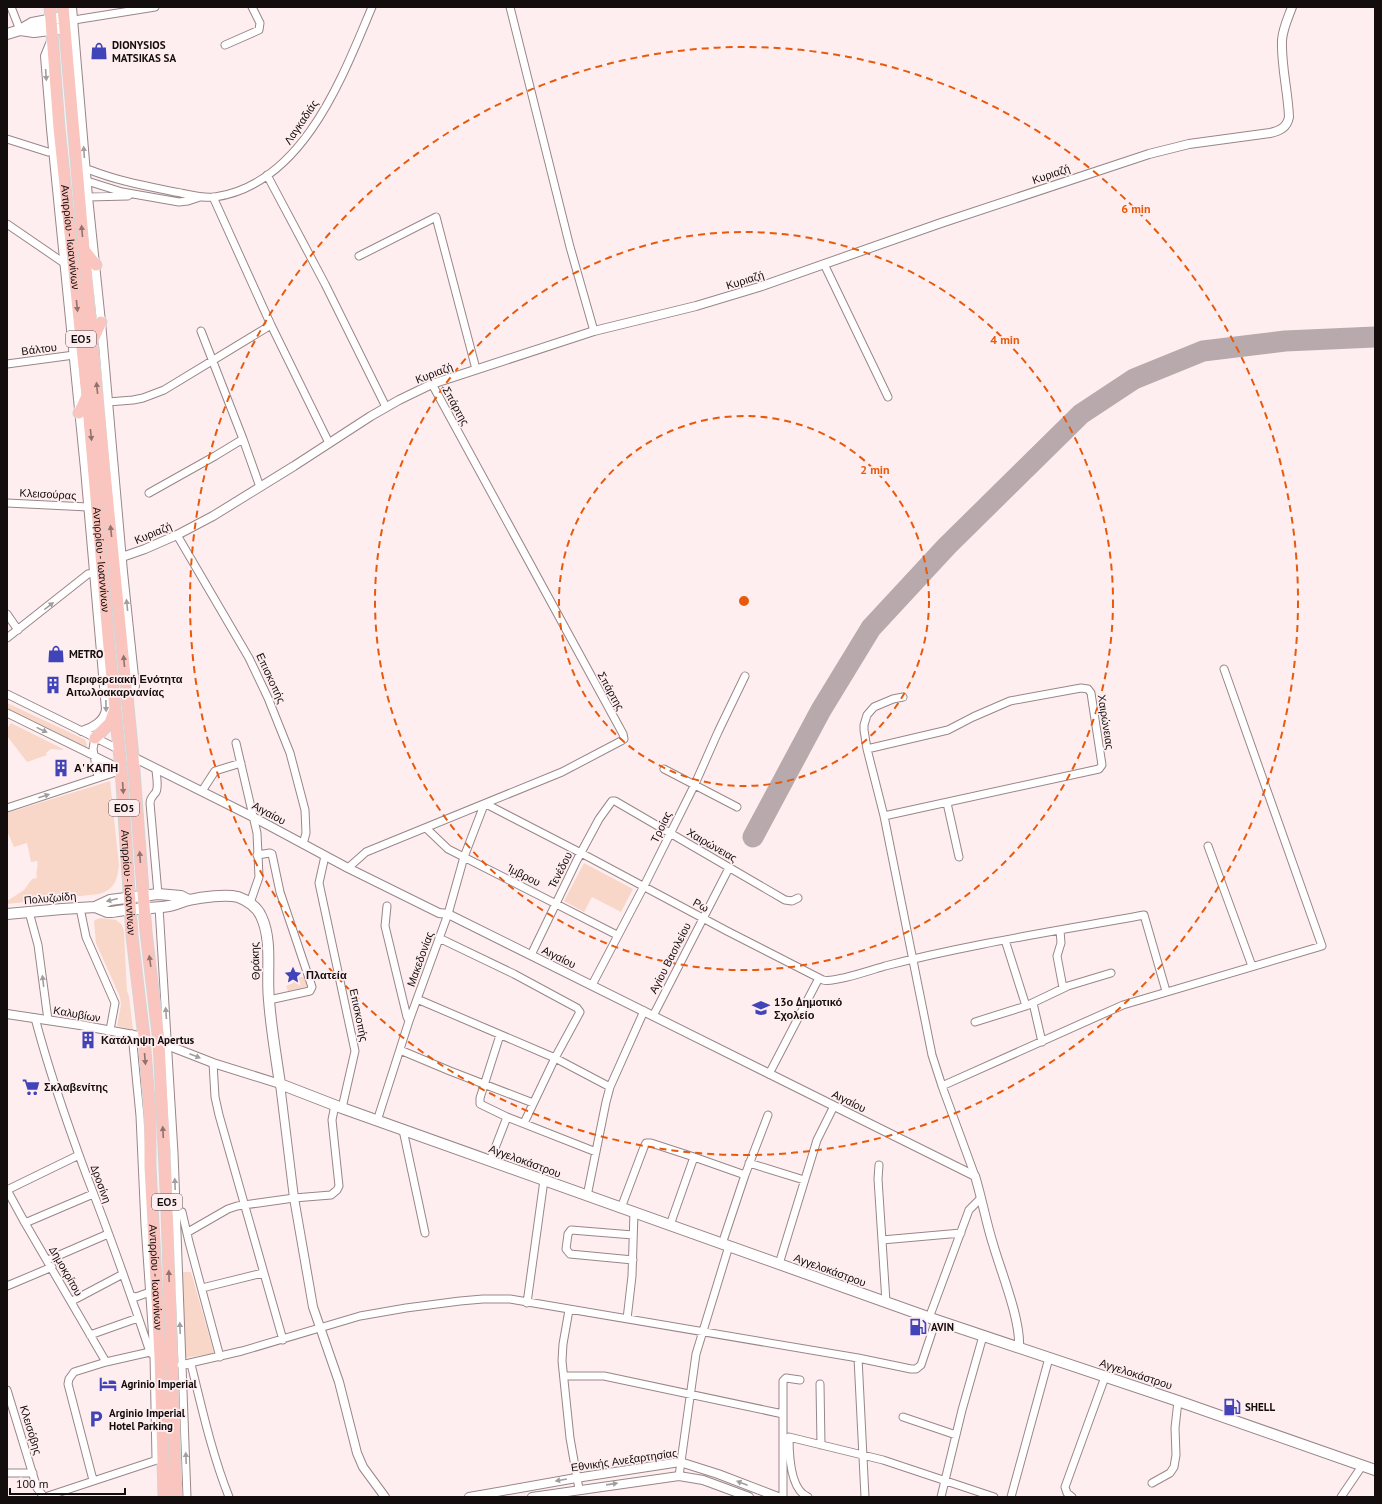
<svg xmlns="http://www.w3.org/2000/svg" width="1382" height="1504" viewBox="0 0 1382 1504" font-family="'PT Sans',sans-serif">
<style>
.green{fill:#f8d7c8}
.lines{fill:none;stroke-linecap:round;stroke-linejoin:round}
.taxiway{stroke:#b8aaac;stroke-width:21}
.minor-casing{stroke:#998689;stroke-width:9}
.tertiary-casing{stroke:#998689;stroke-width:10}
.secondary-casing{stroke:#998689;stroke-width:12}
.primary-casing{stroke:#d5d3d3;stroke-width:13}
.minor{stroke:#fff;stroke-width:7}
.tertiary{stroke:#fff;stroke-width:8}
.secondary{stroke:#fff;stroke-width:10}
.primary{stroke:#fac5be;stroke-width:11}
.oneway{fill:#a19e9e}
.oneway2{fill:#92726e}
.ring{fill:none;stroke:#e8590c;stroke-width:2;stroke-dasharray:7 5}
.labels{text-anchor:middle;stroke-width:3.5;stroke-linejoin:round;paint-order:stroke}
.shield{fill:#ffeef0;stroke:#5a5051;stroke-width:1}
.shield-label{font-size:10px;font-weight:bold;fill:#130d0d}
.poi-label{font-size:11px;font-weight:bold;fill:#130d0d;stroke:#ffeef0;text-anchor:start}
.street-label{font-size:11px;fill:#130d0d;stroke:#ffeef0}
.centre{fill:#e8590c;stroke:#ffeef0;stroke-width:2}
.ring-label{font-size:12px;text-anchor:middle;font-weight:bold;fill:#e8590c;stroke:#ffeef0;stroke-width:3.5;stroke-linejoin:round;paint-order:stroke}
</style>
<rect width="100%" height="100%" fill="#ffeef0"/>
<path class="green" d="M7,703l77,36 2,2 1,6 -80,-38z
M11,723l52,26v1l-12,-1 -5,4 1,2 -20,7 -20,-26v-7z
M110,781l9,84c-2,16 -4,24 -20,29l-92,10v-3l17,-11 8,-11 5,-1c-2,-7 2,-11 0,-17l-6,1 -4,-19 -13,4 -7,-16v-18z
M584,863l49,26 -12,23 -29,-15 -8,15 -20,-11z
M102,918l14,2 6,5 2,6 2,43 1,17 2,5 4,34 -16,-4 4,-21 -1,-8 -24,-54 -2,-22 3,-2z
M295,977h12l2,9 -21,5 -2,-5 7,-3z
M180,1272h11l23,81 -29,5z"/>
<g class="lines">
<path class="taxiway" d="M753,837l68,-127 50,-82 76,-82 134,-132 53,-35 69,-28 82,-10 90,-4"/>
<g class="minor-casing">
<path id="minor" d="M11,7l9,23
M510,7l60,240 24,84
M74,20l81,-13
M225,45l34,-15 1,-7 -8,-16
M7,139l41,13
M90,170c28,11 56,16 85,22 13,2 27,7 40,5 88,-13 127,-119 157,-190
M267,175l58,109 61,123
M87,181l35,11 57,10 9,-1 12,-4
M88,197l40,-1
M213,197l58,128 58,118
M7,224l57,39
M359,256l77,-39 40,152
M824,264l64,133
M201,331l42,108 17,48
M7,364l67,-9
M108,402l25,-2 10,-2 21,-8 107,-65
M149,493l66,-37 28,-17
M7,503l81,4
M177,535l72,123 19,40 22,55 15,57 1,23 -3,11
M7,614l11,16
M7,638l81,-64 6,-1
M7,694l113,56
M903,697l-10,2 -19,8 -7,8 -3,10v5l3,19 17,67 48,239 10,31 33,90
M7,713l114,56
M95,738l-2,11 5,29
M236,743l21,90 2,44 -9,26
M867,749l81,-19 25,-13 37,-16 71,-13 7,1 3,4 11,72 -3,4 -215,47
M156,769c0,6 3,17 0,23 -3,4 -6,6 -6,11l8,91
M664,769l73,38
M202,791l13,-20 26,-8
M947,803l12,54
M486,804l95,49 146,78 96,49c11,3 48,-10 62,-14 85,-22 172,-35 259,-51l22,76
M7,808l115,-38
M426,828l22,21 169,86
M1208,846l44,120
M257,855l13,-2 2,1 8,38 32,95 -2,4 -41,9
M325,856l-6,27 36,168 -13,57
M348,868l18,-16 196,-80 59,-31 3,-2 -1,-5 -191,-350
M387,906l-2,20 22,91 2,4
M159,907l15,246 13,344
M80,908l6,29 29,66 -5,27
M29,912l9,33 10,75
M1060,930l1,13 -4,13 6,32
M439,938l75,36 63,34 3,4 -25,46 -31,65
M1005,940l21,66
M531,955l46,-95 22,-41 13,-18h3l170,99 7,1 6,-3
M592,985l52,-99 51,-102 23,-52 27,-56
M417,999l138,59 55,29
M1033,1003l9,39
M653,1016l76,-148
M35,1018c14,53 32,105 51,156 23,59 44,118 64,178l3,3
M975,1022l51,-16 42,-20 43,-13
M132,1034l8,82 5,109 9,130 2,105
M500,1035l-20,63v6l27,13 89,35
M400,1050l50,21 83,32
M213,1063l2,34 4,18 64,225
M769,1074l50,-96
M942,1086l181,-81 199,-59 -98,-277
M377,1121l32,-100 39,-107 16,-57 20,-52
M403,1130l22,103
M490,1161l17,-44
M749,1163l55,17
M879,1165l-1,14 8,123
M7,1190l18,33 81,139
M7,1190l72,-35
M587,1196l19,-94 4,-15 34,-76
M621,1208l23,-61 2,-4h5l43,14
M171,1211l11,1 7,30 31,115
M25,1223l68,-29
M670,1225l24,-68 51,18
M188,1232l40,-23 9,-3 57,-8 37,-3 6,-5 2,-4 -7,-66 3,-15
M882,1240l79,-7
M722,1244l23,-69 23,-60
M48,1260l60,-26
M633,1260l-63,-6 -4,-5 2,-15 3,-4 62,5
M779,1264l38,-124 17,-34
M7,1286l45,-19
M202,1288l61,-15
M131,1296l5,1 14,-5
M72,1301l51,-27
M527,1303l17,-123
M569,1310l-6,34 -1,17 8,77 9,51
M929,1318l40,-108 11,-11
M627,1319l5,-43 2,-64
M90,1335l48,-17
M858,1358l7,139
M191,1364c11,45 21,90 38,133
M181,1365l61,-14 118,-35 46,-8 54,-7 23,-2h27l348,59 53,11h5l5,-4 15,-45
M564,1376h40l179,38
M820,1384l1,61
M7,1390l30,98 7,9
M903,1417l53,18
M7,1473h26
M679,1476l17,-122 33,-108
M93,1480l-25,-96 1,-5 5,-7 32,-10 44,-10
M1152,1483l18,-10 4,-6 2,-12 -1,-27 3,-27
M45,1497l115,-38
M783,1497v-116l3,-3 14,2
M808,1497c-18,-7 -19,-44 -19,-60l94,23 111,37
M941,1497l21,-87 21,-74
M1011,1497l38,-139
M1072,1497l-5,-4 -2,-6 40,-110
M1341,1497l21,-31"/>
</g>
<g class="tertiary-casing">
<path id="tertiary" d="M72,7l16,190 13,125 22,250 12,114 -8,13
M52,39l-7,17 6,73 34,340 21,240c-1,12 -14,19 -24,22
M122,557l23,-8 32,-14 36,-19 81,-50 77,-50 28,-16 33,-16 162,-53 102,-25 63,-19 182,-64 208,-69 40,-10 81,-11c9,-2 17,-5 19,-16 -1,-26 -8,-51 -7,-77 1,-12 6,-22 10,-33
M133,757l120,60 95,51 91,45 9,1 527,262c7,23 11,46 18,68 8,28 28,76 26,104
M7,1014l73,11 64,12
M159,1042l54,21 67,21 14,114 19,109 26,75 18,71 6,14 22,30
M469,1497l107,-19 104,-16 38,12 60,23
M532,1497l147,-21 24,4 46,17"/>
</g>
<g class="secondary-casing">
<path id="secondary" d="M20,30l14,2 31,-4
M7,34l13,-4 12,-7 32,-6
M95,907l12,5h5c19,-4 38,-3 57,-6 7,-1 14,-5 20,-6 13,-3 37,-6 49,-3 9,3 19,10 23,19 12,25 5,57 8,84 2,28 7,56 11,84l62,24 594,212 242,81 197,69
M7,914l55,-5 33,-2 15,-7 48,-6 23,2 8,4"/>
</g>
<g class="primary-casing">
<g id="primary">
<path id="s1" d="M50,7l9,121 28,267 22,252 12,122 11,167 12,101 6,78v51l10,190 4,141"/>
<path d="M63,7l29,335 41,415 13,175 13,110 8,169 9,286"/>
<path d="M84,250l12,15"/>
<path d="M92,342l9,-20"/>
<path d="M79,413l8,-17"/>
<path d="M95,738l15,-15 4,-11"/>
</g>
</g>
<use href="#minor" class="minor"/>
<use href="#tertiary" class="tertiary"/>
<use href="#secondary" class="secondary"/>
<use href="#primary" class="primary"/>
</g>
<defs><path id="oneway-solid" d="M-6-.8H1V-3.2L6.5 0L1 3.2V.8H-6Z"/></defs>
<g class="oneway">
<use href="#oneway-solid" transform="translate(46 75) rotate(86)"/>
<use href="#oneway-solid" transform="translate(84 152) rotate(-94)"/>
<use href="#oneway-solid" transform="translate(127 605) rotate(-96)"/>
<use href="#oneway-solid" transform="translate(49 606) rotate(-38)"/>
<use href="#oneway-solid" transform="translate(106 706) rotate(89)"/>
<use href="#oneway-solid" transform="translate(42 730) rotate(26)"/>
<use href="#oneway-solid" transform="translate(44 796) rotate(-18)"/>
<use href="#oneway-solid" transform="translate(112 900) rotate(166)"/>
<use href="#oneway-solid" transform="translate(43 981) rotate(-97)"/>
<use href="#oneway-solid" transform="translate(166 1013) rotate(-94)"/>
<use href="#oneway-solid" transform="translate(195 1056) rotate(21)"/>
<use href="#oneway-solid" transform="translate(175 1184) rotate(-92)"/>
<use href="#oneway-solid" transform="translate(180 1328) rotate(-92)"/>
<use href="#oneway-solid" transform="translate(186 1458) rotate(-92)"/>
<use href="#oneway-solid" transform="translate(561 1480) rotate(170)"/>
<use href="#oneway-solid" transform="translate(742 1483) rotate(-159)"/>
<use href="#oneway-solid" transform="translate(612 1484) rotate(-8)"/>
</g>
<g class="oneway2">
<use href="#oneway-solid" transform="translate(82 231) rotate(-95)"/>
<use href="#oneway-solid" transform="translate(77 306) rotate(84)"/>
<use href="#oneway-solid" transform="translate(97 388) rotate(-96)"/>
<use href="#oneway-solid" transform="translate(91 435) rotate(84)"/>
<use href="#oneway-solid" transform="translate(111 531) rotate(-96)"/>
<use href="#oneway-solid" transform="translate(124 661) rotate(-95)"/>
<use href="#oneway-solid" transform="translate(123 788) rotate(86)"/>
<use href="#oneway-solid" transform="translate(140 857) rotate(-94)"/>
<use href="#oneway-solid" transform="translate(150 961) rotate(-98)"/>
<use href="#oneway-solid" transform="translate(145 1059) rotate(85)"/>
<use href="#oneway-solid" transform="translate(163 1132) rotate(-93)"/>
<use href="#oneway-solid" transform="translate(169 1276) rotate(-92)"/>
</g>
<g class="ring">
<circle cx="744" cy="601" r="185"/>
<circle cx="744" cy="601" r="369"/>
<circle cx="744" cy="601" r="554"/>
</g>
<defs>
<g id="shop-bare" transform="scale(1.38)"><path d="M-5-2.5h2.3a2.7 3.5 0 0 1 5.4 0H5L5.5 6h-11ZM-1.5-2.5h3a1.5 2.3 0 0 0-3 0Z" fill="#4144b9" stroke="#ffeef0" stroke-width="2.5" paint-order="stroke"/></g>
<g id="building-bare" transform="scale(1.38)"><path d="M-4-6H4V6H1V3H-1V6H-4ZM-2.5-4.3h1.7v1.8h-1.7ZM.8-4.3h1.7v1.8H.8ZM-2.5-1h1.7V.8h-1.7ZM.8-1h1.7V.8H.8Z" fill="#4144b9" stroke="#ffeef0" stroke-width="2.5" paint-order="stroke"/></g>
<g id="sight-bare" transform="scale(1.38)"><path d="M0-6L1.8-2.2L6-1.7L2.9 1.2L3.7 5.4L0 3.3L-3.7 5.4L-2.9 1.2L-6-1.7L-1.8-2.2Z" fill="#4144b9" stroke="#ffeef0" stroke-width="2.5" paint-order="stroke"/></g>
<g id="school-bare" transform="scale(1.38)"><path d="M0-5L7-2L0 1L-7-2ZM-4 1L0 2.5L4 1V4Q0 6-4 4Z" fill="#4144b9" stroke="#ffeef0" stroke-width="2.5" paint-order="stroke"/></g>
<g id="supermarket-bare" transform="scale(1.38)"><path d="M-6-5.5h2.5l.6 2H6L4.5 2H-2.5L-4.4-4H-6ZM-1.5 3.2a1.3 1.3 0 1 0 .1 0ZM3 3.2a1.3 1.3 0 1 0 .1 0Z" fill="#4144b9" stroke="#ffeef0" stroke-width="2.5" paint-order="stroke"/></g>
<g id="fuel-bare" transform="scale(1.38)"><path d="M-5.5-6h7V0h2V4h1.3V-2.5L3-4.5l.8-.8L6-3V5H2.5V1h-1V6h-7ZM-4.2-4.7v3.2H.2V-4.7Z" fill="#4144b9" stroke="#ffeef0" stroke-width="2.5" paint-order="stroke"/></g>
<g id="hotel-bare" transform="scale(1.38)"><path d="M-6-4.5h1.5V1H6V5H4.5V3h-9V5H-6ZM-4 0a1.8 1.8 0 1 1 3.6 0ZM.5 0V-2.5h3Q6-2.5 6 0Z" fill="#4144b9" stroke="#ffeef0" stroke-width="2.5" paint-order="stroke"/></g>
<g id="parking-bare" transform="scale(1.38)"><path d="M-3.5-5.5H1a3.5 3.5 0 0 1 0 7H-1V5.5H-3.5ZM-1-3.4V-.6H.8a1.4 1.4 0 0 0 0-2.8Z" fill="#4144b9" stroke="#ffeef0" stroke-width="2.5" paint-order="stroke"/></g>
</defs>
<g fill-rule="evenodd">
<use href="#shop-bare" x="99" y="51"/>
<use href="#shop-bare" x="56" y="654"/>
<use href="#building-bare" x="53" y="685"/>
<use href="#building-bare" x="61" y="768"/>
<use href="#sight-bare" x="293" y="975"/>
<use href="#school-bare" x="761" y="1008"/>
<use href="#building-bare" x="88" y="1040"/>
<use href="#supermarket-bare" x="31" y="1087"/>
<use href="#fuel-bare" x="918" y="1327"/>
<use href="#hotel-bare" x="108" y="1384"/>
<use href="#fuel-bare" x="1232" y="1407"/>
<use href="#parking-bare" x="96" y="1419"/>
</g>
<g class="labels">
<g class="shield">
<rect x="66" y="331" width="30" height="16" rx="3"/>
<rect x="109" y="800" width="30" height="16" rx="3"/>
<rect x="152" y="1194" width="30" height="16" rx="3"/>
</g>
<g class="shield-label">
<text x="81" y="343">ΕΟ5</text>
<text x="124" y="812">ΕΟ5</text>
<text x="167" y="1206">ΕΟ5</text>
</g>
<g class="poi-label">
<text x="112" y="49">DIONYSIOS<tspan x="112" dy="13">MATSIKAS SA</tspan></text>
<text x="69" y="658">METRO</text>
<text x="66" y="683">Περιφερειακή Ενότητα<tspan x="66" dy="13">Αιτωλοακαρνανίας</tspan></text>
<text x="74" y="772">Α' ΚΑΠΗ</text>
<text x="306" y="979">Πλατεία</text>
<text x="774" y="1006">13ο Δημοτικό<tspan x="774" dy="13">Σχολείο</tspan></text>
<text x="101" y="1044">Κατάληψη Apertus</text>
<text x="44" y="1091">Σκλαβενίτης</text>
<text x="931" y="1331">AVIN</text>
<text x="121" y="1388">Agrinio Imperial</text>
<text x="1245" y="1411">SHELL</text>
<text x="109" y="1417">Arginio Imperial<tspan x="109" dy="13">Hotel Parking</tspan></text>
</g>
<g class="street-label">
<text transform="translate(301 122) rotate(-56)" y="4">Λαγκαδιάς</text>
<text transform="translate(1051 174) rotate(-19)" y="4">Κυριαζή</text>
<text dy="4" stroke="none"><textPath href="#s1" startOffset="231">Αντιρρίου - Ιωαννίνων</textPath></text>
<text transform="translate(745 280) rotate(-17)" y="4">Κυριαζή</text>
<text transform="translate(39 349) rotate(-7)" y="4">Βάλτου</text>
<text transform="translate(434 373) rotate(-21)" y="4">Κυριαζή</text>
<text transform="translate(456 406) rotate(61)" y="4">Σπάρτης</text>
<text transform="translate(48 494) rotate(3)" y="4">Κλεισούρας</text>
<text transform="translate(153 533) rotate(-23)" y="4">Κυριαζή</text>
<text dy="4" stroke="none"><textPath href="#s1" startOffset="555">Αντιρρίου - Ιωαννίνων</textPath></text>
<text transform="translate(271 678) rotate(65)" y="4">Επισκοπής</text>
<text transform="translate(611 691) rotate(61)" y="4">Σπάρτης</text>
<text transform="translate(1106 722) rotate(81)" y="4">Χαιρώνειας</text>
<text transform="translate(269 813) rotate(28)" y="4">Αιγαίου</text>
<text transform="translate(661 827) rotate(-64)" y="4">Τροίας</text>
<text transform="translate(712 845) rotate(30)" y="4">Χαιρώνειας</text>
<text transform="translate(560 870) rotate(-63)" y="4">Τενέδου</text>
<text transform="translate(524 875) rotate(27)" y="4">Ίμβρου</text>
<text dy="4" stroke="none"><textPath href="#s1" startOffset="879">Αντιρρίου - Ιωαννίνων</textPath></text>
<text transform="translate(50 898) rotate(-5)" y="4">Πολυζωίδη</text>
<text transform="translate(701 905) rotate(29)" y="4">Ρω</text>
<text transform="translate(559 957) rotate(26)" y="4">Αιγαίου</text>
<text transform="translate(670 958) rotate(-63)" y="4">Αγίου Βασιλείου</text>
<text transform="translate(420 959) rotate(-70)" y="4">Μακεδονίας</text>
<text transform="translate(255 961) rotate(-92)" y="4">Θράκης</text>
<text transform="translate(77 1014) rotate(10)" y="4">Καλυβίων</text>
<text transform="translate(359 1015) rotate(78)" y="4">Επισκοπής</text>
<text transform="translate(849 1101) rotate(26)" y="4">Αιγαίου</text>
<text transform="translate(525 1161) rotate(20)" y="4">Αγγελοκάστρου</text>
<text transform="translate(101 1184) rotate(70)" y="4">Δροσίνη</text>
<text transform="translate(830 1270) rotate(20)" y="4">Αγγελοκάστρου</text>
<text transform="translate(66 1271) rotate(60)" y="4">Δημοκρίτου</text>
<text dy="4" stroke="none"><textPath href="#s1" startOffset="1275">Αντιρρίου - Ιωαννίνων</textPath></text>
<text transform="translate(1136 1374) rotate(18)" y="4">Αγγελοκάστρου</text>
<text transform="translate(31 1430) rotate(73)" y="4">Κλεισόβης</text>
<text transform="translate(624 1460) rotate(-8)" y="4">Εθνικής Ανεξαρτησίας</text>
</g>
</g>
<circle cx="744" cy="601" r="6" class="centre"/>
<g class="ring-label">
<text x="1136" y="213">6 min</text>
<text x="1005" y="344">4 min</text>
<text x="875" y="474">2 min</text>
</g>
<rect width="1382" height="1504" fill="none" stroke="#130d0d" stroke-width="16"/>
<path d="M10 1488v6h115v-6" fill="none" stroke="#130d0d" stroke-width="2"/>
<text x="16" y="1488" font-size="12" fill="#130d0d" stroke="#ffeef0" stroke-width="3" paint-order="stroke">100 m</text>
</svg>
